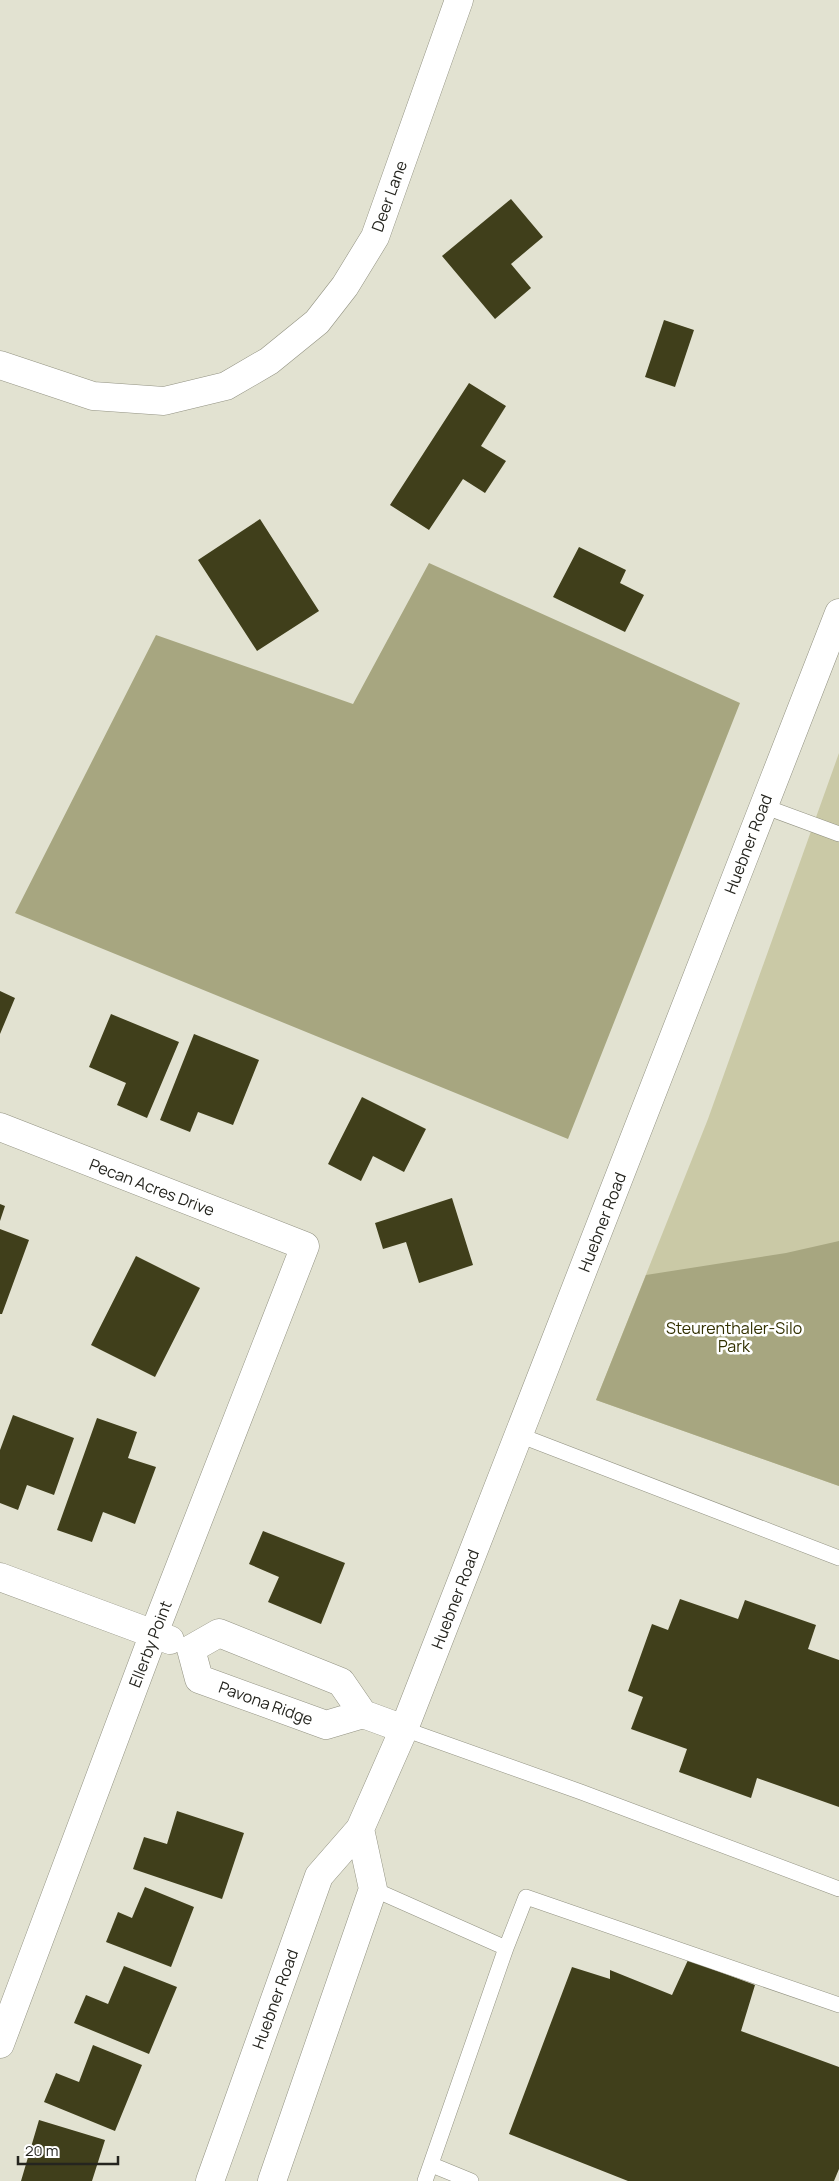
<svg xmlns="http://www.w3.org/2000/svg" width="839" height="2181" viewBox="0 0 839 2181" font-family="Manrope,sans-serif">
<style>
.green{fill:#cac9a6}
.forest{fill:#a7a680}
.building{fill:#403f1b}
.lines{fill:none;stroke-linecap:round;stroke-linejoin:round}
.service-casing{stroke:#929282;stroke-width:16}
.minor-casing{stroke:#929282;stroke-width:29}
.primary-casing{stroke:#929282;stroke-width:29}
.service{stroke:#fff;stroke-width:15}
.minor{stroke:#fff;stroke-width:28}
.primary{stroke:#fff;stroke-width:28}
.labels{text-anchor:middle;stroke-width:5;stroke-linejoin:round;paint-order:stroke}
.street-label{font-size:16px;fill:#25251f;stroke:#fff}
.park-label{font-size:16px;fill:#323000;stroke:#fff}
</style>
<rect width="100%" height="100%" fill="#e2e2d1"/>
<path class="green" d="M839,753v733l-243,-86 112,-281z"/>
<path class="forest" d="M429,563l311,140 -172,436 -553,-226 141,-278 197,69z
M839,1241v245l-243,-86 50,-125 140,-22z"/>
<path class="building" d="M511,199l32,38 -32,27 20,24 -36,31 -53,-63z
M664,320l30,10 -19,57 -30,-10z
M469,383l37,23 -25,40 25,15 -21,32 -22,-14 -34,51 -39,-25z
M260,519l59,92 -62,40 -59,-91z
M579,547l47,23 -6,13 24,12 -19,37 -72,-35z
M0,991l15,7 -15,36z
M111,1014l68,28 -32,76 -30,-13 9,-22 -37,-16z
M194,1034l65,26 -26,65 -35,-13 -8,20 -30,-12z
M362,1097l64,32 -22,43 -31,-16 -12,25 -33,-17z
M452,1198l21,67 -54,18 -13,-41 -23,7 -8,-26z
M0,1204l5,2 -5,15z
M0,1229l29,11 -27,74h-2z
M136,1256l64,32 -45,89 -64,-32z
M13,1415l61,23 -20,57 -27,-10 -9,25 -18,-7v-53z
M97,1418l40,14 -9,26 28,9 -21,57 -32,-12 -11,30 -35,-12z
M263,1531l82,32 -24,61 -53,-22 11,-25 -30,-13z
M680,1599l58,20 7,-19 71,25 -8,24 31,11v147l-82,-29 -6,20 -72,-26 8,-23 -56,-20 12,-32 -15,-6 24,-67 16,6z
M177,1811l67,22 -22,66 -89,-30 11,-32 23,7z
M145,1887l49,20 -23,60 -65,-25 12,-30 14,6z
M688,1960l67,25 -14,46 98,36v102l-5,12h-206l-119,-47 63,-167 38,12v-9l62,25z
M124,1966l53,21 -28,67 -75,-31 12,-28 22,9z
M93,2045l49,20 -27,66 -71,-29 12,-29 23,9z
M39,2120l66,20 -13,41h-71z"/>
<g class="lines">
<g class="service-casing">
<path id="service" d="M763,806l76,28
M519,1435l320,123
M404,1729l177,63 258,97
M373,1889l133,59
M432,2165l39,16
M425,2181l81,-233 20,-51 313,108"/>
</g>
<g class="minor-casing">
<path id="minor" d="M0,365l93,31 71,5 62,-15 43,-25 48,-39 28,-36 30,-49 84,-237
M0,1127l305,119 -151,387 -154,411
M0,1577l170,63
M191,1649l28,-16 122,49 22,32 41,15
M191,1649l8,30 127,46 37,-11"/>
</g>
<g class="primary-casing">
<path id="primary" d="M210,2181l109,-305 41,-47 44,-100 435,-1116
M272,2181l101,-292 -13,-60"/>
</g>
<use href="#service" class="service"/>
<use href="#minor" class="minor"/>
<use href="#primary" class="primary"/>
</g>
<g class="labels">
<g class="street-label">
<text transform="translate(389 196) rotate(-70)" y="6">Deer Lane</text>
<text transform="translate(748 844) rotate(-69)" y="6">Huebner Road</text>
<text transform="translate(152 1187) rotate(21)" y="6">Pecan Acres Drive</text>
<text transform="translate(602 1222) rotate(-69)" y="6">Huebner Road</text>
<text transform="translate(455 1599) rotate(-69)" y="6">Huebner Road</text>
<text transform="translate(150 1644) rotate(-69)" y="6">Ellerby Point</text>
<text transform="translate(266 1703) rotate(20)" y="6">Pavona Ridge</text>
<text transform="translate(275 1999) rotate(-70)" y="6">Huebner Road</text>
</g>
<g class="park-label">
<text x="734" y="1334">Steurenthaler-Silo<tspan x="734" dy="18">Park</tspan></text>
</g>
</g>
<path d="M18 2156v8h100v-8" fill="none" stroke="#25251f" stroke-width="2.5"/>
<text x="25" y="2156" font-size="15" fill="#25251f" stroke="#ffffff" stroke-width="4" paint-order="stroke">20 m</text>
</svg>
